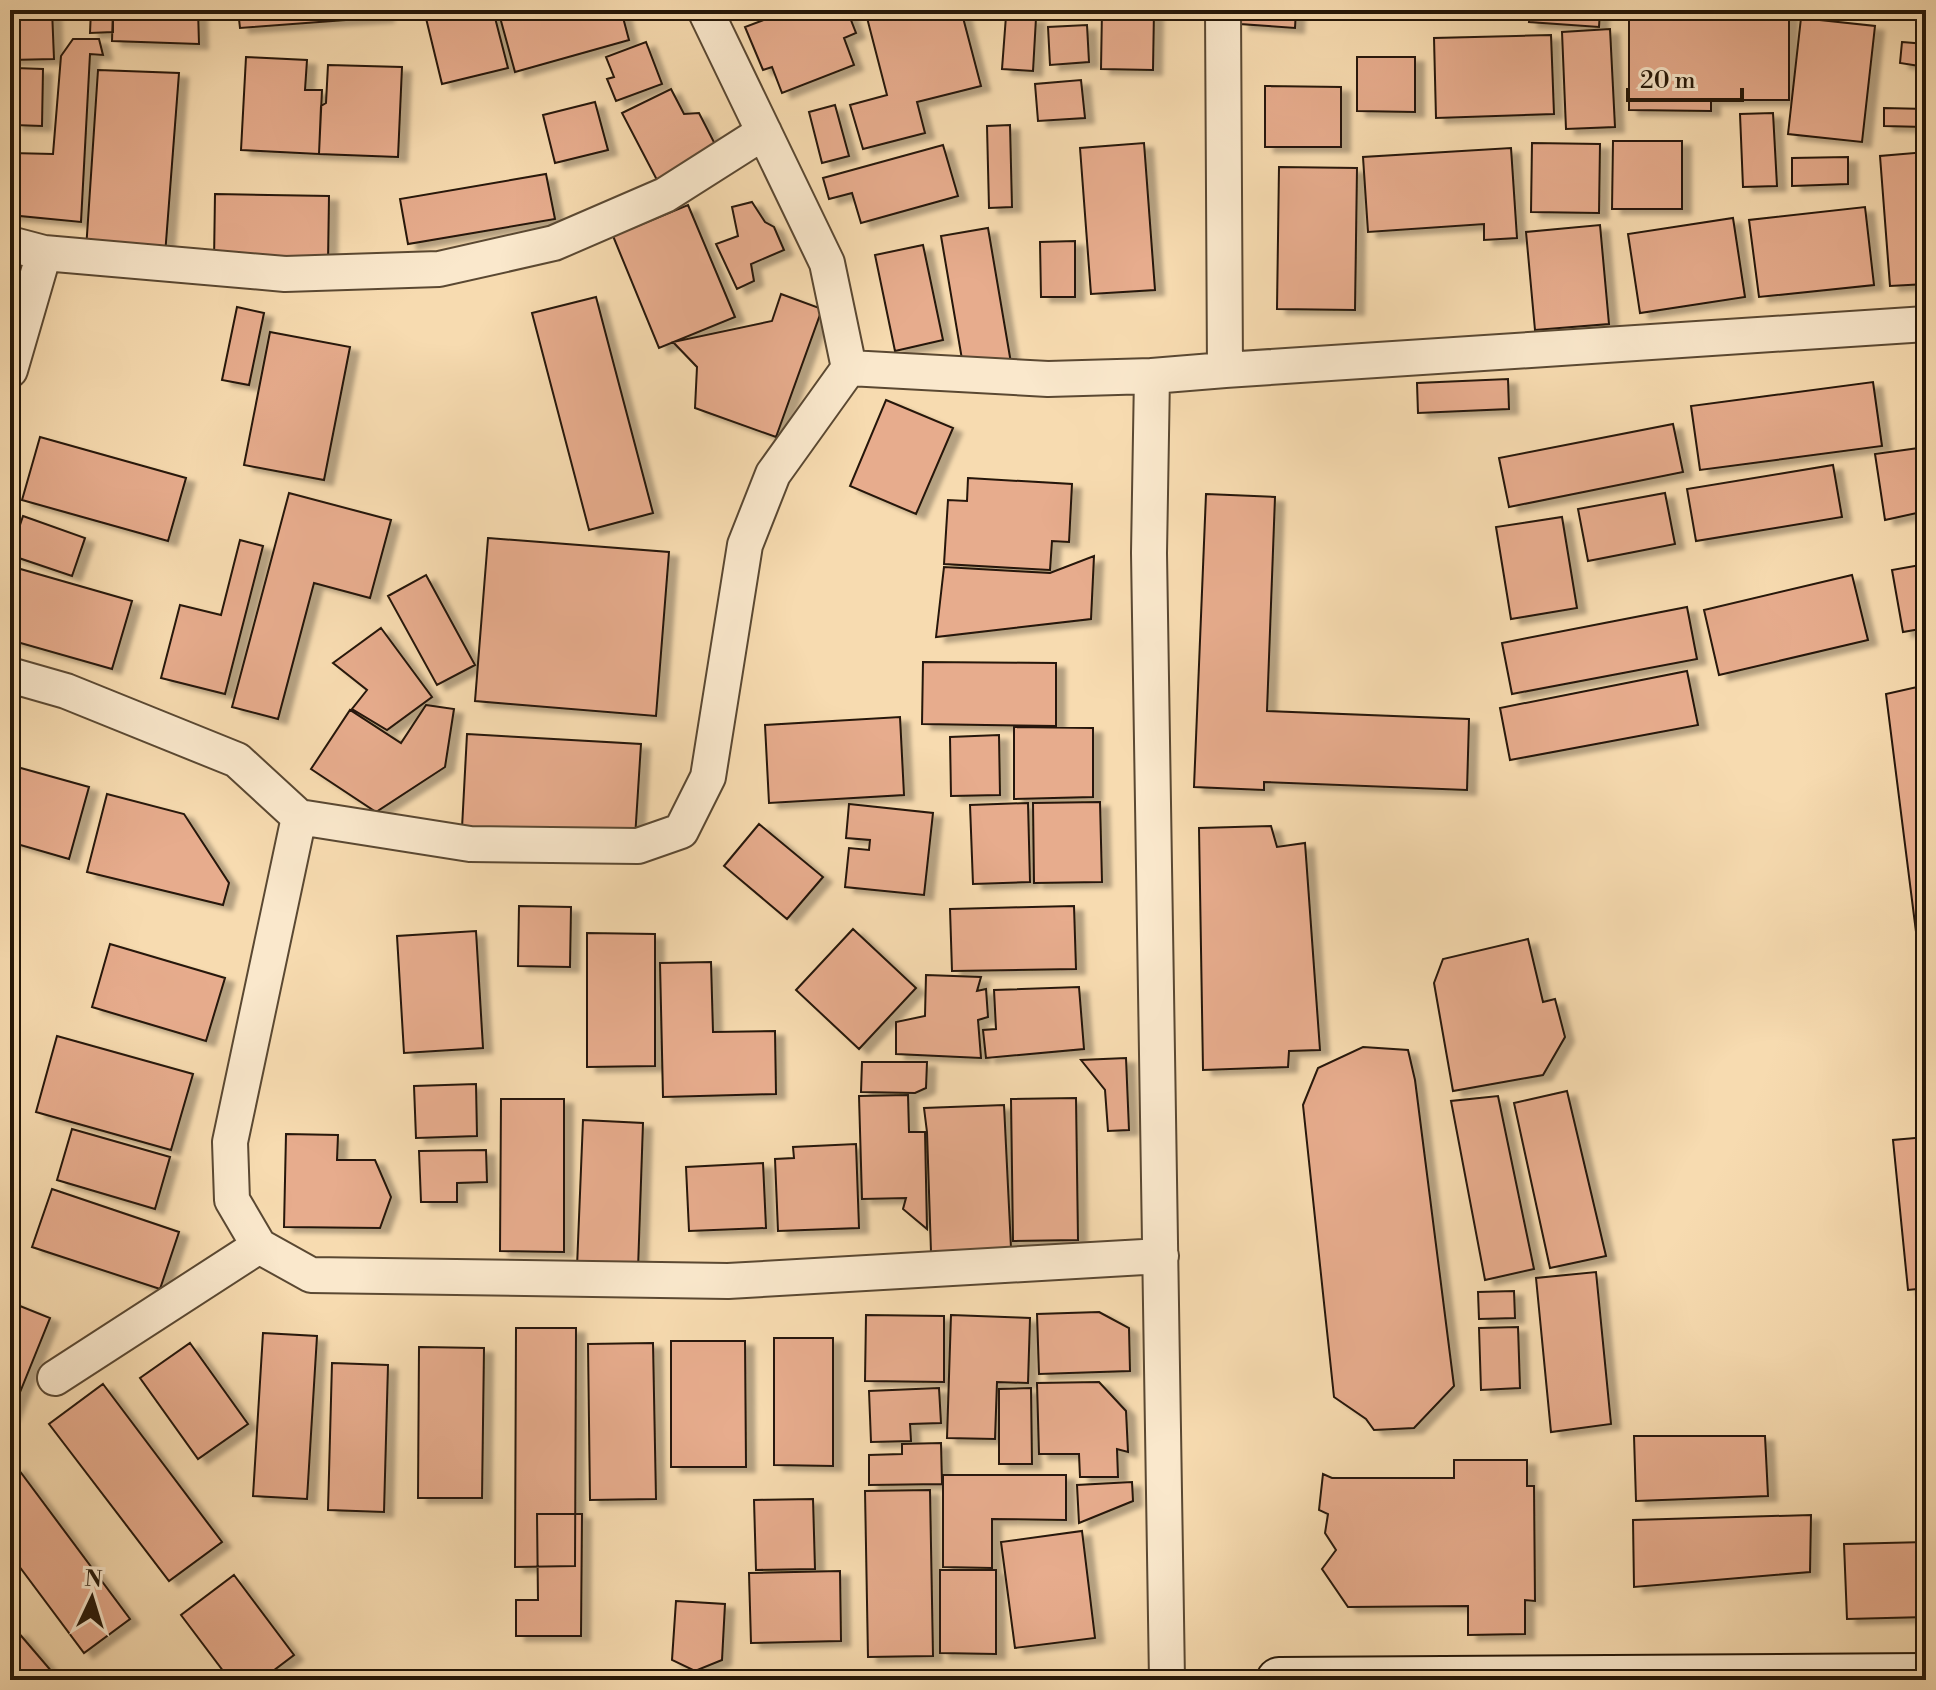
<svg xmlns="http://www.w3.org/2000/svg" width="1936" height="1690" font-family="'Libre Bodoni',serif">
	<defs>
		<filter id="shadow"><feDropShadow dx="9" dy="5" stdDeviation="2" flood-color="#0004"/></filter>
	</defs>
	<rect width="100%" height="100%" fill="#f7dbb0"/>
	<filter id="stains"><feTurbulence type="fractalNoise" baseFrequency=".0025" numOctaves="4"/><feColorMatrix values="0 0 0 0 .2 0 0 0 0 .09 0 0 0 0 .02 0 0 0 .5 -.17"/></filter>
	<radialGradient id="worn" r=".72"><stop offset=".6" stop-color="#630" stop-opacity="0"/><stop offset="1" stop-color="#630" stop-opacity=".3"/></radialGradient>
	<!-- building -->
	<path fill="#e7ac8d" stroke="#251708" stroke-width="2" filter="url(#shadow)" d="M10,10H52L54,59L10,60Z
		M91,10H113V32L90,33Z
		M113,10H198L199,44L112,41Z
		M238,10H384L385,17L240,28Z
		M424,10H493L508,68L442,84Z
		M498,10H621L629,40L515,72Z
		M790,10H847L856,33L844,38L854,65L782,93L772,67L763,70L745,27Z
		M865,10H961L981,86L917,102L925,133L863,149L850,105L887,95Z
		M1102,10H1154L1153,70L1101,69Z
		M1241,10H1296L1295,28L1240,24Z
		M1530,10H1600L1599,27L1529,22Z
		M1629,10H1789V100H1711V111L1629,110Z
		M1006,16L1036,18L1033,71L1002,69Z
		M1801,18L1875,26L1862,142L1788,134Z
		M1087,25L1089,62L1050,65L1048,27Z
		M1610,29L1615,127L1566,129L1562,32Z
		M1551,35L1554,114L1436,118L1434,38Z
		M73,39H99L103,55L90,54L81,222L10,215L11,153L53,154L61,56Z
		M646,42L662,84L616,101L607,79L614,77L606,57Z
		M1902,42L1926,44V67L1900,63Z
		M246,57L307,60L305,90H322L319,154L241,150Z
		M1357,57H1415V112L1357,111Z
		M328,65L402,67L398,157L319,154L321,106L326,103Z
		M15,68L43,69L42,126L14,125Z
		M98,70L179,73L165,255L86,250Z
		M1081,80L1085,118L1038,121L1035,84Z
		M1265,86L1341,87V147H1265Z
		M671,89L684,114L699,113L719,152L658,182L622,113Z
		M595,102L608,150L555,163L543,115Z
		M835,105L849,156L822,163L809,112Z
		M1884,108L1926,109L1925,127L1884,126Z
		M1773,113L1777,186L1743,187L1740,114Z
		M1010,125L1012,207L989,208L987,126Z
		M1613,141H1682V209H1612Z
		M1144,143L1155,290L1091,294L1080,148Z
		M1532,143L1600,144L1599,213L1531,212Z
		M943,145L958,196L861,223L852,193L829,199L823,178Z
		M1511,148L1517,238L1484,240V224L1368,232L1363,157Z
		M1926,152V284L1890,286L1880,156Z
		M1848,157V184L1792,186V158Z
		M1279,167L1357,168L1355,310L1277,309Z
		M546,174L555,219L408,244L400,199Z
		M215,194L329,196L328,263L214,261Z
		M752,202L765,222L774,227L784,250L751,264L754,281L737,289L716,244L738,236L732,207Z
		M688,205L735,317L659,348L613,236Z
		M1865,207L1874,285L1759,297L1749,220Z
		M1733,218L1745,297L1640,313L1628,234Z
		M1600,225L1609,324L1535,330L1526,232Z
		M988,228L1011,363L964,371L941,236Z
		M1075,241V297H1041L1040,242Z
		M923,245L943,340L895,351L875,255Z
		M781,294L822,309L776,437L695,408L697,367L673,342L772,321Z
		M596,297L653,513L589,530L532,313Z
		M237,307L264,313L249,385L222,380Z
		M270,332L350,347L324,480L244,465Z
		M1508,379L1509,409L1418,413L1417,383Z
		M1873,382L1882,446L1700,470L1691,406Z
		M886,400L953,428L916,514L850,486Z
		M1673,424L1683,472L1509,507L1499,458Z
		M40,437L186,478L168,541L22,500Z
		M1926,447V511L1885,520L1875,454Z
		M1833,465L1842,517L1696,541L1687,489Z
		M968,478L1072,484L1069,542L1052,541L1050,570L944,564L948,500L967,501Z
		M289,493L391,520L370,598L314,583L278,719L232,707Z
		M1665,493L1675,544L1588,561L1578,509Z
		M1206,494L1275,497L1267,711L1469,719L1467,790L1264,782V790L1194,787Z
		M23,516L85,538L72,576L10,555Z
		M1562,517L1577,608L1511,619L1496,527Z
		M488,538L669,552L656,716L475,701Z
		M240,540L263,546L225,694L161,678L180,605L221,615Z
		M1094,556L1091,619L936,637L944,567L1050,573Z
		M1926,564V628L1903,632L1892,570Z
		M10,566L132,601L112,669L10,640Z
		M426,575L475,665L437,685L388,596Z
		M1852,575L1868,640L1719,675L1704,610Z
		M1687,607L1697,659L1512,694L1502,643Z
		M381,628L432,697L387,730L352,709L367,690L333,663Z
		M923,662L1056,663V726L922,724Z
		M1687,671L1698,725L1510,760L1500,708Z
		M1926,685V1011L1886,694Z
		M426,705L454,709L445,767L376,812L311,769L350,710L401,743Z
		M900,717L904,795L769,803L765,725Z
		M1014,727L1093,728V797L1014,799Z
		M467,734L641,744L635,838L462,828Z
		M999,735L1000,795L951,796L950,737Z
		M10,765L89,787L69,859L10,842Z
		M107,794L184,814L229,883L223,905L87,872Z
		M1100,802L1102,882L1034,883L1033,803Z
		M1028,803L1030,882L973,884L970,805Z
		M849,804L933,813L924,895L845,887L849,848L869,850L870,840L846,838Z
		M759,824L823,877L787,919L724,866Z
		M1271,826L1277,847L1305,843L1320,1050L1289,1051L1288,1067L1203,1070L1199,828Z
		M519,906L571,907L570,967L518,966Z
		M1074,906L1076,969L952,971L950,909Z
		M853,929L916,988L859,1049L796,990Z
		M476,931L483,1048L404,1053L397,936Z
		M587,933L655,934V1066L587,1067Z
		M1528,939L1543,1002L1555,999L1565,1037L1543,1075L1453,1091L1434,983L1443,959Z
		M110,944L225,978L206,1041L92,1007Z
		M711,962L713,1032L775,1031L776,1094L663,1097L660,963Z
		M926,975L981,977L977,991L986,989L988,1017L978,1020L981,1058L896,1054V1022L925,1016Z
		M1079,987L1084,1049L986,1058L983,1030L996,1029L994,990Z
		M57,1036L193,1074L171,1150L36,1112Z
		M1363,1047L1408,1050L1415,1080L1454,1386L1414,1428L1374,1430L1366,1419L1334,1397L1303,1105L1318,1068Z
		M1126,1058L1129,1130L1108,1131L1105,1090L1081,1060Z
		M862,1062H927L926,1088L915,1093L861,1092Z
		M476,1084L477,1136L416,1138L414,1086Z
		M1567,1091L1606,1256L1550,1268L1514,1103Z
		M908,1095L909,1132H925L927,1229L903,1209L906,1198L862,1199L859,1096Z
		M1498,1096L1534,1269L1485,1280L1451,1101Z
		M1076,1098L1078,1240L1013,1241L1011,1099Z
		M501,1099H564V1252L500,1251Z
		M1004,1105L1011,1248L931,1252L927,1132L924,1108Z
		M583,1120L643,1123L638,1269L577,1267Z
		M72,1129L170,1157L155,1209L57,1180Z
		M286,1134L338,1135L337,1160H375L391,1197L380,1228L284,1227Z
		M1926,1137V1288L1908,1290L1893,1140Z
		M856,1144L859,1228L778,1231L775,1159L794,1158L793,1147Z
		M486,1150L487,1182L457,1183V1202H421L419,1151Z
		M763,1163L766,1228L689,1231L686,1167Z
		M52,1189L179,1232L160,1289L32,1247Z
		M1596,1272L1611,1424L1551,1432L1536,1278Z
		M1514,1291L1515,1318L1479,1319L1478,1292Z
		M10,1302L50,1318L10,1417Z
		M1099,1312L1129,1328L1130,1371L1039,1374L1037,1314Z
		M866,1315L944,1316V1382L865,1381Z
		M951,1315L1030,1318L1028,1383L997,1382L995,1439L947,1438Z
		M1518,1327L1520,1388L1481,1390L1479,1328Z
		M516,1328H576L575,1566L515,1567Z
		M263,1333L317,1336L307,1499L253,1496Z
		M774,1338H833V1466L774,1465Z
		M671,1341H745L746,1467H671Z
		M190,1343L248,1424L198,1459L140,1378Z
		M653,1343L656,1499L590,1500L588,1344Z
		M419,1347L484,1348L482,1498H418Z
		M332,1363L388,1365L384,1512L328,1510Z
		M1099,1382L1126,1411L1128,1452L1117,1449L1118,1477H1080L1079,1454H1039L1037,1383Z
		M103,1384L222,1542L169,1581L49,1424Z
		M939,1388L941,1423L910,1424L911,1441L871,1442L869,1391Z
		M1031,1388L1032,1464H999V1389Z
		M1634,1436H1765L1768,1496L1636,1501Z
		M941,1443L942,1484L869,1485V1455L902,1454V1444Z
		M1454,1460H1527V1486H1534L1535,1601L1525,1600V1634L1468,1635V1606L1348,1607L1322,1569L1336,1550L1325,1533L1328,1514L1319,1510L1323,1474L1332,1478H1454Z
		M16,1466L130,1619L84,1653L10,1554V1471Z
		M943,1475H1066V1520L992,1519V1568L943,1567Z
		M1132,1482L1133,1501L1079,1523L1077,1485Z
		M930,1490L933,1656L868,1657L865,1491Z
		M813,1499L815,1569L756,1570L754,1500Z
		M537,1514H582L581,1636H516V1600H538Z
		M1811,1515L1810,1572L1634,1587L1633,1520Z
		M1082,1531L1095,1638L1015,1648L1001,1542Z
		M1926,1542V1617L1847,1619L1844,1544Z
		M940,1570H996V1654L940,1653Z
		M840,1571L841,1641L751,1643L749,1573Z
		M234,1575L294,1655L261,1680H230L181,1615Z
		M676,1601L725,1604L722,1660L695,1671L672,1660Z
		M17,1631L59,1680H10V1637Z"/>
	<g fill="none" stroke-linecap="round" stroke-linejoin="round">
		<!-- street casing -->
		<g stroke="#5a4832" stroke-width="38">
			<path id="street" d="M705,10L827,263L849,368L1048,379L1152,376
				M1223,10L1225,370L1926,324
				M10,244L44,253L10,370
				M44,253L285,274L439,269L554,243L665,195L764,132
				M10,675L66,691L237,760L299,817L470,844L638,846L681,831L708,777L745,545L773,474L849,368
				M299,817L230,1142L232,1200L259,1246L311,1275L728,1281L1161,1256
				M55,1378L259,1246
				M1167,1680L1149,553L1152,376L1225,370"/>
		</g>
		<!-- secondary casing -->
		<g stroke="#251708" stroke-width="48">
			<path id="secondary" d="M1279,1680L1926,1676"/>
		</g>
		<!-- street -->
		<use href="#street" stroke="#fae8cc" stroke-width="34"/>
		<!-- secondary -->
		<use href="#secondary" stroke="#fae8cc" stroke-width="44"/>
	</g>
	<!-- margin -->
	<rect width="1936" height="1690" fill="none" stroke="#f7dbb0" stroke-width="40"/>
	<rect x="12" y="12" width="1912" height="1666" fill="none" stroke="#251708" stroke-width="4"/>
	<rect x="20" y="20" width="1896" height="1650" fill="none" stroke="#251708" stroke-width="2"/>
	<!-- north arrow -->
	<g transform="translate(92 1598) rotate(4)" stroke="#fae8cc" stroke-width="6" paint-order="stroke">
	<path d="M0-6L14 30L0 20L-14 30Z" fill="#251708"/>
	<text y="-12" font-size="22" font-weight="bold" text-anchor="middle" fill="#251708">N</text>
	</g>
	<!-- scale -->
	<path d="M1628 88v12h114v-12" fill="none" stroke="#251708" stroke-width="4"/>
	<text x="1640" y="88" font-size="24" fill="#251708" stroke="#fae8cc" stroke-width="6" paint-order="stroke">20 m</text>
	<rect width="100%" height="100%" filter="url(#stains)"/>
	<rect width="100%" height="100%" fill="url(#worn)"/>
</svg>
